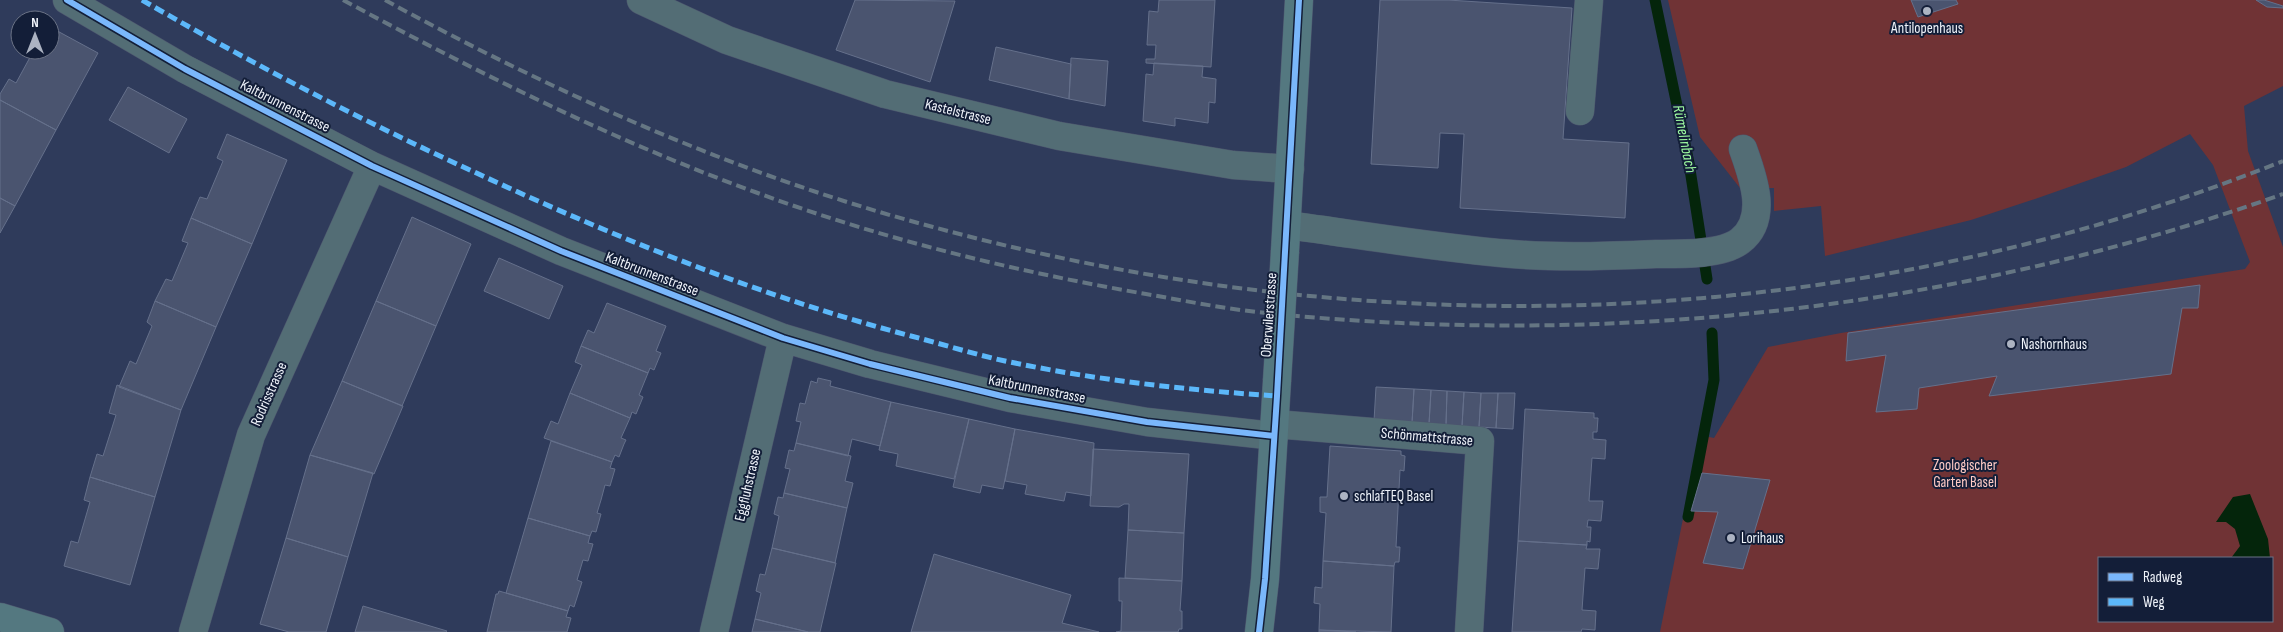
<svg xmlns="http://www.w3.org/2000/svg" width="2283" height="632" font-family="'Sofia Sans Condensed',sans-serif">
	<rect width="100%" height="100%" fill="#2f3b5b"/>
	<!-- green -->
	<path fill="#703335" fill-rule="evenodd" d="M1668,0H2283V86L2244,106L2248,151L2283,247V632H1660L1700,435L1714,438L1768,347L1841,333L2245,269L2250,262L2213,165L2190,134L2126,167L2035,199L1971,220L1825,256L1821,206L1774,211V188H1740L1700,137ZM2099,558H2272V621H2099Z"/>
	<!-- water -->
	<path fill="#04250b" d="M2250,494L2268,539L2270,558H2231L2240,546L2235,529L2226,522H2216L2233,497Z"/>
	<g fill="none" stroke-linecap="round" stroke-linejoin="round">
		<!-- stream -->
		<path stroke="#04250b" stroke-width="11" d="M1655,0L1689,163L1707,279
			M1688,517L1714,380L1712,333"/>
	</g>
	<!-- building -->
	<path fill="#4a546f" stroke="#65708b" d="M855,0L955,1L930,82L836,50Z
		M1159,0H1215L1211,67L1146,63V59H1155L1156,45H1147L1149,11L1158,12Z
		M1380,0H1448L1572,8L1563,139L1629,143L1625,218L1460,208L1464,134L1440,133L1438,168L1371,164Z
		M1911,0H1956L1958,4L1918,17Z
		M2256,0H2264L2283,6V8L2267,7Z
		M50,27L98,53L56,130L0,100V94L9,79L16,83L34,50H50Z
		M996,47L1071,64L1069,99L989,80Z
		M1071,58L1108,61L1105,106L1069,99Z
		M1154,63L1203,66L1202,77L1216,79L1215,103L1209,102L1208,123L1175,118V126L1143,121L1146,74L1153,75Z
		M128,87L187,119L169,153L109,120Z
		M0,100L56,130L15,206L0,198Z
		M227,134L287,160L252,244L191,218L200,197L207,199L223,161L217,158Z
		M0,198L15,206L0,233Z
		M412,217L471,244L436,326L376,301Z
		M191,218L252,244L216,327L155,301L166,279L172,281L188,243L182,241Z
		M499,258L563,286L549,319L484,291Z
		M2200,285L2198,308H2182L2171,374L1989,396L1997,376L1919,388L1917,409L1876,412L1886,355L1846,361L1848,333Z
		M155,301L216,327L181,410L119,387L130,361L136,364L152,326L147,322Z
		M376,301L436,326L402,406L342,381Z
		M607,303L666,326L656,351L661,353L654,370L650,368L648,373L581,346L588,330L594,333Z
		M581,346L648,373L639,395L643,397L636,414L632,412L630,418L570,393L582,365L575,362Z
		M818,378L831,381L830,386L891,402L880,446L852,439L848,456L796,443L801,422L796,421L800,403L805,404L811,381L817,383Z
		M342,381L403,406L374,474L310,455Z
		M117,385L181,410L155,497L90,477L97,454L103,456L116,415L109,413Z
		M1376,387L1414,389L1412,423L1374,421Z
		M1414,389L1431,390L1429,424L1412,423Z
		M1431,390L1447,391L1446,425L1429,424Z
		M1447,391L1464,392L1462,426L1446,425Z
		M1464,392L1481,393L1479,427L1462,426Z
		M570,393L630,418L621,438L626,440L624,444L619,457L615,455L612,462L544,438L551,421L558,424Z
		M1481,393H1498L1496,428L1479,427Z
		M1498,393H1515L1513,429L1496,428Z
		M891,402L969,419L954,479L896,466L898,454L879,450Z
		M1525,409L1594,413V418H1598L1597,432H1593V439L1606,440L1605,459L1592,458L1589,501H1603L1601,521L1588,520L1587,527H1591L1590,542L1587,541V545L1518,541Z
		M969,419L1015,429L1003,489L982,485L980,493L953,487Z
		M1015,429L1094,443L1091,496L1066,492L1064,501L1025,494L1027,485L1005,481Z
		M551,441L612,462L610,468L615,469L610,486L605,485L601,500L597,513L601,514L596,532L592,531L590,536L528,518Z
		M796,443L851,456L845,481L853,483L847,508L784,493L790,469L785,468L789,450L794,451Z
		M1330,446L1401,451V455L1405,456L1404,471L1400,470L1396,547H1400L1399,562H1395L1394,566L1323,561L1326,513L1320,512V497H1327Z
		M1093,449L1189,454L1184,533L1128,530L1129,504H1124L1119,507L1090,506Z
		M310,455L373,473L348,557L286,538Z
		M1702,473L1770,480L1743,569L1703,563L1718,512L1691,511Z
		M90,477L155,497L130,585L64,566L71,541L78,543L90,502L84,500Z
		M784,493L847,508L835,563L772,548L779,516L774,514L778,497L783,498Z
		M528,518L590,536L588,543L593,544L588,561L583,560L577,580L582,582L574,607L570,605L568,611L506,593Z
		M1128,530L1184,533L1182,581L1125,578Z
		M286,538L348,557L326,632H289L260,624Z
		M1518,541L1587,545L1586,549H1600L1598,569L1585,568L1582,610L1596,611L1595,630L1582,629L1581,632H1512Z
		M772,548L836,563L820,632H808L755,619L761,593L756,591L760,574L765,575Z
		M934,554L1071,595L1062,623L1099,632H911Z
		M1323,561L1394,566L1391,632L1319,630L1320,604L1314,603L1315,587L1322,588Z
		M1119,578L1182,581L1180,611H1182V629H1179L1178,632H1116L1121,631L1122,601H1119Z
		M499,591L568,611L566,617L571,618L567,632H487L496,594H498Z
		M363,606L447,631L446,632H355Z
		M755,619L808,632H752Z
		M1319,630L1356,632H1319Z"/>
	<g fill="none" stroke-linecap="round" stroke-linejoin="round">
		<!-- minor casing -->
		<g stroke="#4d566e" stroke-width="29">
			<path id="minor" d="M67,0L185,69L372,166L561,251L783,338L870,364L1010,398L1147,422L1274,436
				M641,0L727,40L885,94L1059,136L1233,165L1290,169
				M1580,111L1589,0
				M1287,225C1362,235 1438,248 1512,254C1560,258 1608,256 1656,254C1679,254 1722,255 1740,241C1769,219 1753,177 1743,149
				M1275,424L1480,441L1469,632
				M193,632L251,435L372,166
				M714,632L783,338"/>
		</g>
		<!-- major casing -->
		<g stroke="#4d566e" stroke-width="29">
			<path id="major" d="M1285,251L1299,0
				M0,617L50,632
				M1259,632L1265,579L1277,381"/>
		</g>
		<!-- minor -->
		<use href="#minor" stroke="#536d75" stroke-width="28"/>
		<!-- major -->
		<use href="#major" stroke="#547880" stroke-width="28"/>
		<!-- rail -->
		<path stroke="#657683" stroke-width="4" stroke-dasharray="10 5" stroke-linecap="butt" d="M343,0C477,72 612,140 755,192C882,239 1013,271 1146,294C1186,301 1226,309 1266,313C1609,348 1958,310 2283,194
			M385,0C559,95 741,176 933,227C1378,348 1853,333 2283,161"/>
		<!-- major-bridge casing -->
		<g stroke="#4d566e" stroke-width="29" stroke-linecap="butt">
			<path id="major-bridge" d="M1277,381L1285,251"/>
		</g>
		<!-- major-bridge -->
		<use href="#major-bridge" stroke="#547880" stroke-width="28"/>
		<!-- quiet -->
		<path stroke="#5cb8fa" stroke-width="5" stroke-dasharray="10 5" stroke-linecap="butt" d="M142,0C249,62 359,119 472,171C614,237 759,296 911,336C942,344 973,354 1005,361C1095,380 1185,390 1277,396"/>
		<!-- cycleway casing -->
		<g stroke="#131e38" stroke-width="9">
			<path id="cycleway" d="M67,0L185,69L372,166L561,251L783,338L870,364L1010,398L1147,422L1274,436
				M1259,632L1265,579L1277,396L1299,0"/>
		</g>
		<!-- cycleway -->
		<use href="#cycleway" stroke="#7ab7fb" stroke-width="6"/>
	</g>
	<!-- markers -->
	<g fill="#acb3c2" stroke="#131e38" stroke-width="2">
		<circle cx="1927" cy="11" r="5"/>
		<circle cx="2011" cy="344" r="5"/>
		<circle cx="1344" cy="496" r="5"/>
		<circle cx="1731" cy="538" r="5"/>
	</g>
	<g text-anchor="middle" dominant-baseline="central" stroke-width="4" stroke-linejoin="round" paint-order="stroke">
		<!-- poi labels -->
		<g font-size="15" fill="#eff3fa" stroke="#131e38" text-anchor="start">
			<text x="1927" y="28" text-anchor="middle">Antilopenhaus</text>
			<text x="2021" y="344">Nashornhaus</text>
			<text x="1354" y="496">schlafTEQ Basel</text>
			<text x="1741" y="538">Lorihaus</text>
		</g>
		<!-- street labels -->
		<g font-size="15" fill="#eff3fa" stroke="#131e38">
			<text transform="translate(285 106) rotate(27)">Kaltbrunnenstrasse</text>
			<text transform="translate(958 112) rotate(14)">Kastelstrasse</text>
			<text transform="translate(652 274) rotate(21)">Kaltbrunnenstrasse</text>
			<text transform="translate(1269 315) rotate(-86)">Oberwilerstrasse</text>
			<text transform="translate(1037 389) rotate(11)">Kaltbrunnenstrasse</text>
			<text transform="translate(269 394) rotate(-66)">Rodrisstrasse</text>
			<text transform="translate(1427 437) rotate(5)">Schönmattstrasse</text>
			<text transform="translate(748 485) rotate(-77)">Eggfluhstrasse</text>
		</g>
		<!-- park labels -->
		<g font-size="15" fill="#ffcbc5" stroke="#131e38">
			<text x="1965" y="465">Zoologischer<tspan x="1965" dy="17">Garten Basel</tspan></text>
		</g>
		<!-- water labels -->
		<g font-size="16" font-style="italic" fill="#9efba1" stroke="#131e38">
			<text transform="translate(1684 139) rotate(79)">Rümelinbach</text>
		</g>
	</g>
	<!-- legend -->
	<rect x="2098" y="557" width="175" height="65" fill="#131e38" stroke="#6b7386"/>
	<rect x="2108" y="573" width="25" height="8" fill="#7ab7fb" stroke="#6b7386"/>
	<text x="2143" y="582" font-size="15" fill="#eff3fa">Radweg</text>
	<rect x="2108" y="598" width="25" height="8" fill="#5cb8fa" stroke="#6b7386"/>
	<text x="2143" y="607" font-size="15" fill="#eff3fa">Weg</text>
	<!-- north arrow -->
	<g transform="translate(35 35)"><circle r="24" fill="#131e38" stroke="#6b7386"/>
	<path d="M0-4L9 19L0 12L-9 19Z" fill="#acb3c2"/>
	<text y="-8" font-size="14" font-weight="bold" text-anchor="middle" fill="#eff3fa">N</text>
	</g>
</svg>
